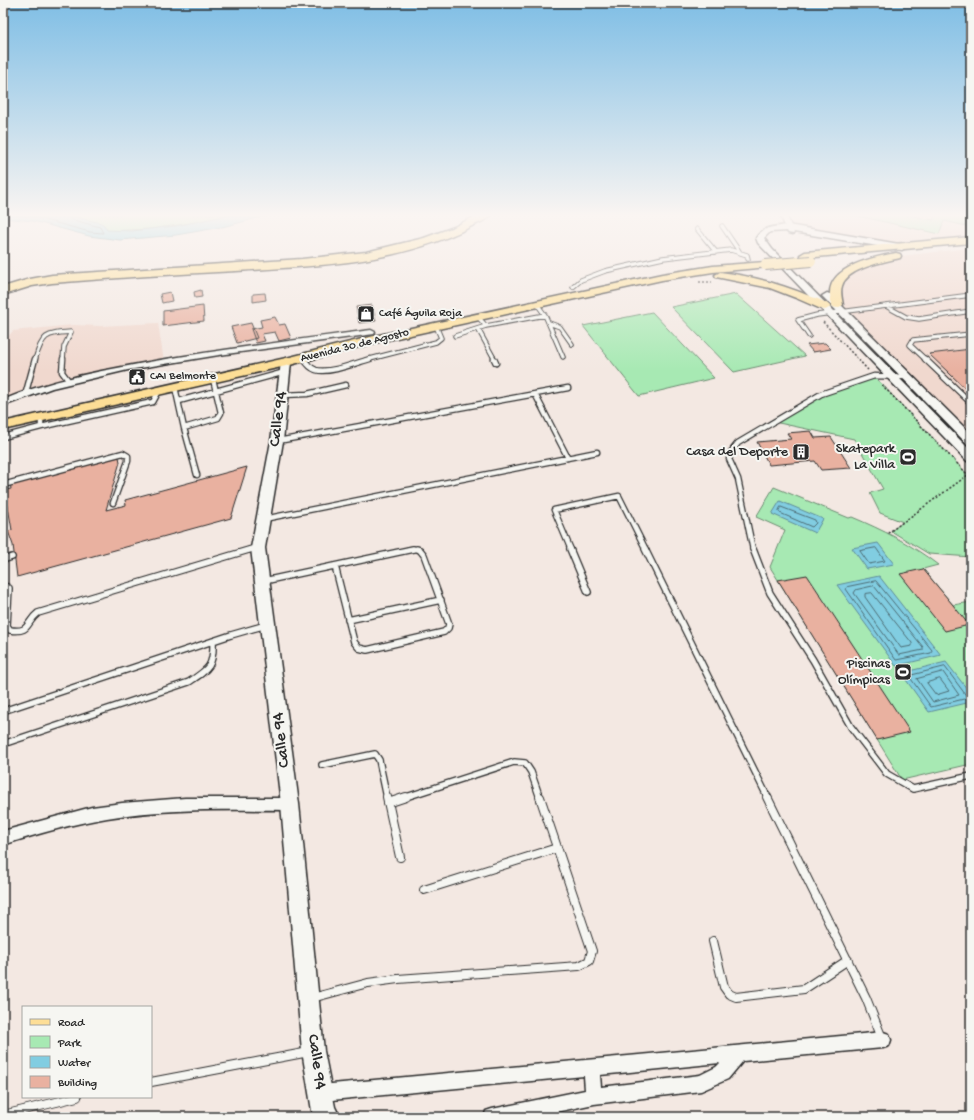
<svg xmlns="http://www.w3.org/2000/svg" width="974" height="1120" font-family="'Gochi Hand',sans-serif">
	<rect width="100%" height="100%" fill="#f3e8e2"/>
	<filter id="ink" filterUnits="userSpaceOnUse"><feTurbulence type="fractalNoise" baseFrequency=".025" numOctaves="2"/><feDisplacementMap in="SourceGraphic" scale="8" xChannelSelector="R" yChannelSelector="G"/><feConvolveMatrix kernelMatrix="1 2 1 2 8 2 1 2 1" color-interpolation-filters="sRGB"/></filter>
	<g filter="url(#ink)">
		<!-- built -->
		<path fill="#f0d8ce" d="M783,214H971V240L902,247L788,228Z
			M971,248V441L837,305L843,276L892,257Z
			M158,323L164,362L68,380L3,403V342L13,331L73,325L100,326Z"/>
		<!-- green -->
		<path fill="#a7e9b3" stroke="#698a6f" d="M37,214H233L198,222L151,229L107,231L104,225L67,215Z
			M849,214H903L933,220L936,214H971V227L944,221L939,234Z
			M736,294L805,356L734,372L671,307Z
			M652,312L714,378L639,396L583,326Z
			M874,376L971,478V557L929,554L891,531L903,522L880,513L870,493L883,489L854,439L774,422L821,394Z
			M774,487L849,518L852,517C883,530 911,544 938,565L923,569L953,605L971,602V764L902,780L770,567L785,530L756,517Z"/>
		<!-- water -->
		<path fill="#81cde1" stroke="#5f8c98" d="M3,214L67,215L101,223L104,225L107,230L132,231L176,226L233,214H274L222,227L176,235L120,240L89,236L33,221L3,218Z
			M780,501L823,519L815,533L772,514Z
			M878,543L894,564L867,569L852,548Z
			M879,576L941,655L896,666L837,585Z
			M946,662L971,694V702L929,712L901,673Z"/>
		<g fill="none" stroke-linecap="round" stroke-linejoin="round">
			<!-- shore -->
			<path stroke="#4d6c74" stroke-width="1" d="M3,214L34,217L90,232L103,233L100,227L70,219L68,214
				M781,507L815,520L816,523L812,527L780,513L779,511Z
				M876,548L885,561L869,564L860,551Z
				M876,581L932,650L931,653L896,660L846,589L847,587Z
				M874,586L923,647V650L899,655L854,593L856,590Z
				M872,593L912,643V646L901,648L865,597V594Z
				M945,667L968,698L931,707L909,676Z
				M943,672L959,695L933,702L917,679Z
				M940,679L949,691L936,695L927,683Z"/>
		</g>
		<!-- building -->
		<path fill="#e9b1a0" stroke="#2b2b2b" d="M201,290L202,297L195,298L194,292Z
			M170,292L172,301L162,303L160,294Z
			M265,293L266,300L253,302V294Z
			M372,305L376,321L359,323L356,307Z
			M203,306L204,321L163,326V311Z
			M275,317L279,325L285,324L291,338L279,341L275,332L262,334L265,341L256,343L251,329L262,327L260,320Z
			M251,323L257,338L237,343L231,327Z
			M825,343L831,349L813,352L807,345Z
			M971,349V394L929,354Z
			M141,373L142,378L133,380L132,375Z
			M811,431L815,438L831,437L851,468L821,470L815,461L769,465L757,442L791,439L787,433Z
			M119,457L120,462L106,510L126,505L125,500L247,467L231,518L17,577L13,545L8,531L12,530L5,490L11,489L10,483Z
			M923,569L953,605L969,625L945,631L900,574Z
			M807,575L910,732L877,740L778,580Z"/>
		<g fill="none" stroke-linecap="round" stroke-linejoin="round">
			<!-- lane-far3 casing -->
			<g stroke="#2b2b2b" stroke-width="5.5">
				<path id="lane-far3" d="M722,226L739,251
					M697,229L716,252
					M573,287L581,280L605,271L663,258L731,250L747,255L748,259
					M537,304L545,315L563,357
					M886,306L906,317L919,319L971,311
					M478,317L486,326
					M549,323L560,327L572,344
					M478,329L495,360
					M455,336L486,326L545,315
					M809,336L798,320L817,315L971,295
					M303,358L305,360
					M35,360C43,334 45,334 71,332L64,347L63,360
					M366,360L436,342L441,338L436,326
					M926,360L910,345L913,340L971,334"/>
			</g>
			<!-- lane-far2 casing -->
			<g stroke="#2b2b2b" stroke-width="7">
				<path id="lane-far2" d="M63,359L62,372L68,380
					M304,359C307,364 310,368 316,370C329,374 356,363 370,359
					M494,359L496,363
					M925,359L971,403
					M175,387L184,428L197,475
					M26,392L35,359
					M535,394L568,458
					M283,395L307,394L346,385
					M179,401L285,372
					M41,418V427L153,402L159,391
					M184,428L218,418L221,413L213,379
					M3,437L41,427
					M278,441L568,388
					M3,485L123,453L128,456V461L113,503
					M264,519L597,452
					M249,550L257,548
					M408,550L415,549L420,550
					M571,550L554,510L619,496L646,550
					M753,550L738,479L729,459L731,452L738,443L821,394L874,376L908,377"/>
			</g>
			<!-- lane-far1 casing -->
			<g stroke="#2b2b2b" stroke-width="8">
				<path id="lane-far1" d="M570,549L588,592
					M645,549L768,798
					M753,549L770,593L813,660L851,727L887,774L913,789L971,776
					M3,560L12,557
					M335,566L354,642L359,648L367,650L444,632L448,628L449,624L424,555L420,550L417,549
					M264,581L413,549
					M3,585L9,588L7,626L10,630C31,633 25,623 38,613L252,549
					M348,620L441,600
					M3,711L231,635L266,625
					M3,744L189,682C209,669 214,666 213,641
					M322,765L375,754L379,760L387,798
					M403,798L514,762L525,763L531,772L540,798"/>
			</g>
			<!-- lane casing -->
			<g stroke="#2b2b2b" stroke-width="10">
				<path id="lane" d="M387,797L400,857
					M767,797L866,998L882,1038
					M388,803L406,797
					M424,890L557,848
					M713,941L724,987L729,994L736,997L804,989L848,960
					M312,998L368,983L398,979L579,966L589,961L592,951L540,797
					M151,1082L309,1052
					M3,1115L77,1097"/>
			</g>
			<!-- street casing -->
			<g stroke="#2b2b2b" stroke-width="3">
				<path id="street" d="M780,214H786L794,233L793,234L788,233Z
					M371,330L375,332L374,334L219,355L128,370L52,388L3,406V400C49,380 100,371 149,362C223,349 297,340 371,330Z
					M185,798H290L295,799L296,804L295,809L290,810C229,810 167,808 107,818C71,824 37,834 3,845V831L92,807L122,803Z
					M883,1032L889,1034L891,1040L889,1046L883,1048L743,1061L728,1079L701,1091L594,1104L532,1117H484L486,1111L492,1109L585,1090L584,1076L321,1101L315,1099L313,1093L315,1087L321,1085ZM720,1063L716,1067L700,1075L601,1087L600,1075Z"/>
			</g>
			<!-- secondary casing -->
			<g stroke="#2b2b2b" stroke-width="3">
				<path id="secondary" d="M788,225L905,245L906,247L902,250L788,231L770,232L764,238L772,249L971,451V462L967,461L758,243L756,238C763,226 775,227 788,225Z
					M827,293L830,294L971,434V445L967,444L824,298L822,296Z
					M286,359L291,362L283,441L265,548L299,804L324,1051L335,1107L340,1117H315L312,1111L302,1051L281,804L251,548L271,441L281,362Z"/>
			</g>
			<!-- primary casing -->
			<g stroke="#2b2b2b" stroke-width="3">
				<path id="primary" d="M971,237V243L805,258L800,255L805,252Z
					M896,253L900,254L901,256L900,258C884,262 847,268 842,286C840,292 842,299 843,305L837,308L833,307C831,304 831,300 830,295C828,266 875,257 896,253Z
					M765,262L770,265L769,267L713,272L662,280L374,343L286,366L3,430V422L286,358L374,336L662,274L713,266Z
					M720,272C752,276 782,284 812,297C818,299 827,302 831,307L825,310L821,309L796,298L770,288L716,277L715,275Z"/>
			</g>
			<!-- highway casing -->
			<g stroke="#2b2b2b" stroke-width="3">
				<path id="highway" d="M479,214H492C488,220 478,223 472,226C400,264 315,266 236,271C175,274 113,278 52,283L32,286L3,295V287L30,279L52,275L302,259L366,252L424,238L454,227Z"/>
			</g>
			<!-- path -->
			<path stroke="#2b2b2b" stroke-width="1.5" stroke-dasharray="2 2" stroke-linecap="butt" d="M699,282H712
				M823,322L868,370
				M882,385L971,478
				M888,533L968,475"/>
			<!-- lane-far3 -->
			<use href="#lane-far3" stroke="#f6f6f2" stroke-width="3.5"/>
			<!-- lane-far2 -->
			<use href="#lane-far2" stroke="#f6f6f2" stroke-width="4.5"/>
			<!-- lane-far1 -->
			<use href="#lane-far1" stroke="#f6f6f2" stroke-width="5.5"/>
			<!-- lane -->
			<use href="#lane" stroke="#f6f6f2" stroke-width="8"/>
			<!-- street -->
			<use href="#street" fill="#f6f6f2" fill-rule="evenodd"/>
			<!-- secondary -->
			<use href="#secondary" fill="#f6f6f2" fill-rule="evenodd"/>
			<!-- primary -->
			<use href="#primary" fill="#fdde96" fill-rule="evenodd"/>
			<!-- highway -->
			<use href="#highway" fill="#fdde96" fill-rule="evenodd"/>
			<!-- primary-bridge casing -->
			<g stroke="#2b2b2b" stroke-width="12" stroke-linecap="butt">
				<path id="primary-bridge" d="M765,265L811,261"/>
			</g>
			<!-- primary-bridge -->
			<use href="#primary-bridge" stroke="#fdde96" stroke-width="10"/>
		</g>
	</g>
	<!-- sky -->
	<linearGradient id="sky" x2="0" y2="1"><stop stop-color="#7fbee5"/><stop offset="0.58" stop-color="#faf5f2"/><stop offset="1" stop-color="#faf5f2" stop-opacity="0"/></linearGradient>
	<rect width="974" height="371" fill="url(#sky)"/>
	<!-- icons -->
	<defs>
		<g id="shop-square" transform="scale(0.9)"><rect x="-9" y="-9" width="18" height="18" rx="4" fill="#2b2b2b" stroke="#f6f6f2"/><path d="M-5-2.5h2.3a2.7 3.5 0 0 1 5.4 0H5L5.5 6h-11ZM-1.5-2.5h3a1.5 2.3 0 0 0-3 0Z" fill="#fff"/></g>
		<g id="civic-square" transform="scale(0.9)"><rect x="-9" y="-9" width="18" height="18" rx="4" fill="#2b2b2b" stroke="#f6f6f2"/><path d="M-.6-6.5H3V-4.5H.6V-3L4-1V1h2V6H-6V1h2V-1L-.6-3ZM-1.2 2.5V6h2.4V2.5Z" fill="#fff"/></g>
		<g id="building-square" transform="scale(0.9)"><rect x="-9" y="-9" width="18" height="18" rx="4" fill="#2b2b2b" stroke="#f6f6f2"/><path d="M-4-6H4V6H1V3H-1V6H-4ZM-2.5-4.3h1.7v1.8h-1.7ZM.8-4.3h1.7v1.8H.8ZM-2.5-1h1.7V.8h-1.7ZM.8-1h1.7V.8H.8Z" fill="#fff"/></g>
		<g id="stadium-square" transform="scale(0.9)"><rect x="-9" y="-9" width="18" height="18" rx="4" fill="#2b2b2b" stroke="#f6f6f2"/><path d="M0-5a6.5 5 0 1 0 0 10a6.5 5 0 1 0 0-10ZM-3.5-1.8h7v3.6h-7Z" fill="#fff"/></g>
	</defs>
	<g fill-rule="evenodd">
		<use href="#shop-square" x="366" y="314"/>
		<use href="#civic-square" x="137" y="377"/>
		<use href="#building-square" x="801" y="452"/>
		<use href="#stadium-square" x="908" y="457"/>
		<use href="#stadium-square" x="903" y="672"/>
	</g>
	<g text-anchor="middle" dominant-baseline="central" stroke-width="4" stroke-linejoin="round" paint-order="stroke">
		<!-- far-poi labels -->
		<g font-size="12" fill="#2b2b2b" stroke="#f6f6f2" text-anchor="start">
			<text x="379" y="314">Café Águila Roja</text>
			<text x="150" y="377">CAI Belmonte</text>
		</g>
		<!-- far-street labels -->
		<g font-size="12" fill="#2b2b2b" stroke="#f6f6f2">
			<text transform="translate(355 346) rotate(-14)">Avenida 30 de Agosto</text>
		</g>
		<!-- poi labels -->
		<g font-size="14" fill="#2b2b2b" stroke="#f6f6f2" text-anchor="end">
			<text x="895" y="449">Skatepark<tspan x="895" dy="16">La Villa</tspan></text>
			<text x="788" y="452">Casa del Deporte</text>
			<text x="890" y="664">Piscinas<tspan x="890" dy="16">Olímpicas</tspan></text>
		</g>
		<!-- near-street labels -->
		<g font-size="17" fill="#2b2b2b" stroke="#f6f6f2">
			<text transform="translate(279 419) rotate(-83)">Calle 94</text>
			<text transform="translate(282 740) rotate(-97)">Calle 94</text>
			<text transform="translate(316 1062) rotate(81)">Calle 94</text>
		</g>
	</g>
	<!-- margin -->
	<rect width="974" height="1120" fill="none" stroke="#f6f6f2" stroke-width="16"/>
	<rect x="8" y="8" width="958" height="1104" fill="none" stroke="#2b2b2b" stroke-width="1.5" filter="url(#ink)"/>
	<!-- legend -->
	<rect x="22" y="1006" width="130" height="92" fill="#f6f6f2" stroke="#a5a5a2"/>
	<rect x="30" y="1019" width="20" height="6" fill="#fdde96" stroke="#a5a5a2"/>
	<text x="58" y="1026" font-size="12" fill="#2b2b2b">Road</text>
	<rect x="30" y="1036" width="20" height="12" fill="#a7e9b3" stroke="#a5a5a2"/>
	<text x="58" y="1046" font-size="12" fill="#2b2b2b">Park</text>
	<rect x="30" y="1056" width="20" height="12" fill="#81cde1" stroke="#a5a5a2"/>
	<text x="58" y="1066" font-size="12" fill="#2b2b2b">Water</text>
	<rect x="30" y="1076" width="20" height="12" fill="#e9b1a0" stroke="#a5a5a2"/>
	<text x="58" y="1086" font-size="12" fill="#2b2b2b">Building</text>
</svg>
